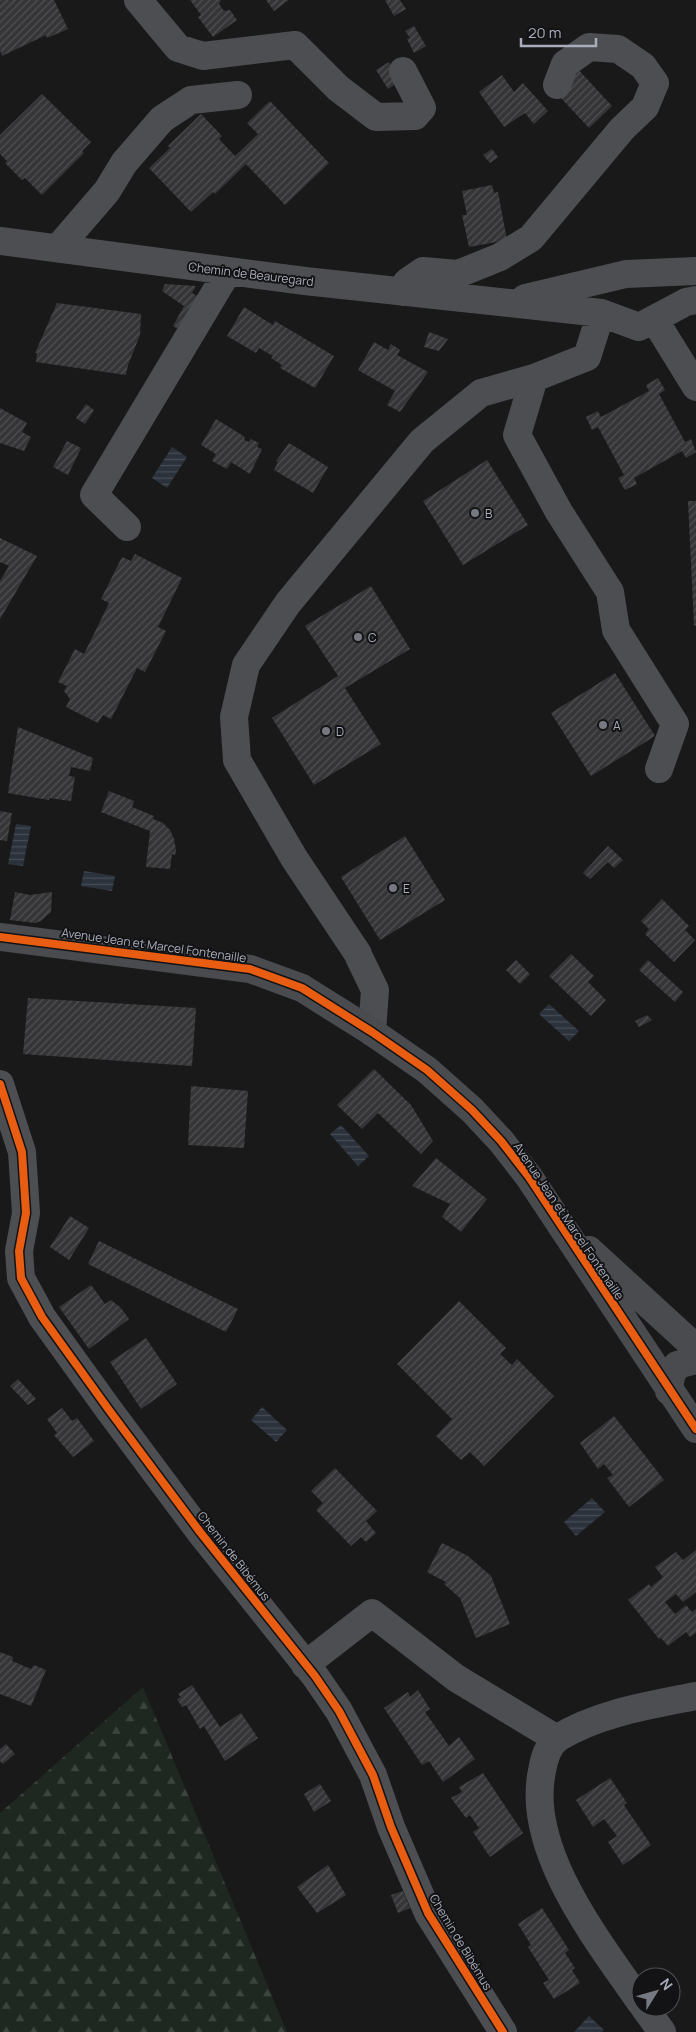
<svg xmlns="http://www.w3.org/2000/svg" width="696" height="2032" font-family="Manrope,sans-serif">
	<defs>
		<pattern id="forest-firs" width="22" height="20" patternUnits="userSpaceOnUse" patternTransform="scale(1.25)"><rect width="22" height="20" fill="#1e2720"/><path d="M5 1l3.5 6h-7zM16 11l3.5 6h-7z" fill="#3c443e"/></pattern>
		<pattern id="water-rules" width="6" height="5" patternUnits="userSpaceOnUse" patternTransform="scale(1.25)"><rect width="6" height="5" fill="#2b323c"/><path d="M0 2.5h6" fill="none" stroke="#474d56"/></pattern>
		<pattern id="building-hatch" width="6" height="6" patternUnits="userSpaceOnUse" patternTransform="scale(1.25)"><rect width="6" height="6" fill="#353537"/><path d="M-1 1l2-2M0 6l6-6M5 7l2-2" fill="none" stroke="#4f5052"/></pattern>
	</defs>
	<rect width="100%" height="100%" fill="#191919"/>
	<!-- forest -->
	<path fill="url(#forest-firs)" d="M143,1687L287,2032H0V1813Z"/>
	<!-- water -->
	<path fill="url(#water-rules)" d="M172,447L187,457L167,488L152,478Z
		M16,824L31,826L23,866L8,864Z
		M84,871L115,876L112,891L81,886Z
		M549,1004L579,1031L569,1041L539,1014Z
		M341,1125L369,1156L358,1166L330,1134Z
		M262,1407L287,1430L276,1442L251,1420Z
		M592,1498L605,1512L576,1536L564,1522Z
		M589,2016L604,2030L602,2032H574Z"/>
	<!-- building -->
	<path fill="url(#building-hatch)" d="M0,0H54L68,29L47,38L46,35L2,56L0,50Z
		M190,0H221L219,4L224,11L230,10L237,20L213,37L198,17L201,15Z
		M266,0H289L274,11Z
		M385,0H400L406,9L394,16Z
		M414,26L426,46L414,53L407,39L410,38L405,31Z
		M389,62L400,81L388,89L376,70Z
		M575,66L612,106L589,128L561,98L567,93Z
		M502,75L514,92L523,83L548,111L534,124L525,113L504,127L479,92Z
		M42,94L91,142L82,151L84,153L42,195L25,178L22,180L5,163L7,161L0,154V135Z
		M270,101L329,163L285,205L246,164L215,194L213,192L191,212L149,168L170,148L168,146L201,114L222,136L219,139L235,156L258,134L247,123Z
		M492,149L498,157L490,163L483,155Z
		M492,185L494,193L498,192L507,240L469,247L462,215H467L462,191Z
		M165,284L196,286L192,293L201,298L184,332L173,326L184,306L162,291Z
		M57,303L141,314L140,335L128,365L126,375L36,362L37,353H35Z
		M244,307L273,325L275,321L334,356L315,388L280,368L282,365L271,358L273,356L259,348L256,353L227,336Z
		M429,332L448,339L439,351L424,347Z
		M374,342L388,350L391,344L400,350L397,355L428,372L400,412L387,405L395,391L358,370Z
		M658,378L665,390L659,394L685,442L691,439L696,452L686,458L682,451L634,478L637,484L625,490L618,478L624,475L598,427L592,430L586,417L598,411L601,417L649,391L646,385Z
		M86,404L94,410L85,424L76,418Z
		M0,408L27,423L22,432L31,437L24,451L0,443Z
		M216,419L245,437L244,440L249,442L251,439L259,443L257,447L262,449L250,474L231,462L227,469L212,461L216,454L201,445Z
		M67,441L81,448L68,475L53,467Z
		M289,443L328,467L313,493L274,470L278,462L276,461Z
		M487,460L528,525L463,565L423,501Z
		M688,501H696V625L694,626Z
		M0,538L37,556L0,619V581L9,566L0,562Z
		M135,554L182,578L158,627L166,631L145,672L137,668L111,719L103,715L98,723L66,707L70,699L64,691L67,686L58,682L75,649L84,654L109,603L101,599L122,557L131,561Z
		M371,586L410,649L345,688L381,744L314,785L272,718L338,676L305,626Z
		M615,673L655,736L591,776L551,713Z
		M18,727L93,758L90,771L71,767L69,776L75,777L71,801L49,798V800L8,793Z
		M109,791L134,801L132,807L154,816L153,819L163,823L170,830L174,839L176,850L175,855L172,854L170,869L146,867L150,831L101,812Z
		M0,811L12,813L7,841L0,840Z
		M405,836L445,900L380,940L341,877Z
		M608,846L623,860L614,868L608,862L590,879L583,873Z
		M15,892L30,895L52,892L51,912L41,921L35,923L10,920Z
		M662,899L689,926L685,930L695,940L674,962L645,934L649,929L641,921Z
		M571,954L594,976L588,982L606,1000L591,1016L549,976Z
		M516,960L530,974L520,984L506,970Z
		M648,960L683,992L675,1002L639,970Z
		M28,998L196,1008L192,1066L23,1054Z
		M647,1015L652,1020L639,1027L635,1021Z
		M374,1069L411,1105L433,1141L421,1154L378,1113L362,1129L337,1105Z
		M191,1086L248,1091L244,1148L188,1145Z
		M436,1158L487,1199L461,1232L442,1217L450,1204L412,1186Z
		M70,1216L89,1228L69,1260L50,1247Z
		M99,1241L238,1309L226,1332L88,1264Z
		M91,1285L105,1304L111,1300L121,1308L129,1319L89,1349L59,1307Z
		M459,1301L506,1348L500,1354L512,1365L517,1359L554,1396L484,1466L470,1452L461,1460L436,1436L452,1419L397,1364Z
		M146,1338L177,1384L141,1409L110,1362Z
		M18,1379L36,1399L28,1405L10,1386Z
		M62,1408L72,1421L77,1418L94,1441L73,1457L54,1435L57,1433L47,1419Z
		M614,1416L664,1480L629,1507L607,1478L613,1475L604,1464L598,1469L580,1443Z
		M335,1468L377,1511L366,1521L376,1533L366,1542L361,1537L351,1546L316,1510L323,1503L311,1491Z
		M442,1543L468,1556L491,1576L510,1624L476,1638L460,1598L444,1584L446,1582L427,1572Z
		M696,1550V1592L683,1602L676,1594L665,1602L675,1614L686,1605L692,1612L696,1609V1633L690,1637L686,1632L668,1646L661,1638L659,1639L628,1600L649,1584L651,1587L663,1577L655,1567L676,1552L683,1560Z
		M0,1652L13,1657L12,1661L31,1669L34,1665L46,1670L31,1706L0,1694Z
		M192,1685L220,1727L241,1713L258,1738L225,1761L204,1726L200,1729L186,1705L182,1707L177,1699L181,1697L178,1694Z
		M418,1690L430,1709L425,1712L449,1746L459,1737L475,1759L443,1782L429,1761L422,1765L384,1708L408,1692L410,1697Z
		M6,1744L15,1754L3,1764L0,1761V1749Z
		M483,1773L523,1833L490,1857L473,1832L479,1828L470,1815L466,1818L451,1798L462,1792L459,1787Z
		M610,1778L627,1803L624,1805L651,1845L623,1865L608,1842L617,1836L604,1819L593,1827L576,1800Z
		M320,1784L331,1801L314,1812L304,1794Z
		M328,1865L346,1895L317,1913L297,1887Z
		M403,1891L410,1908L398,1913L391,1895Z
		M542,1908L569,1950L565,1953L575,1968L572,1970L580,1983L554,1999L543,1983L549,1980L528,1947L531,1945L518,1924Z"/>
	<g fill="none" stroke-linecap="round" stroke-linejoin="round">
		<!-- minor -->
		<path stroke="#4d4e52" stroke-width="28" d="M138,0L178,48L203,56L295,45L338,88L376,117L415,116L422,108L403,71
			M0,241L305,281L601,313L639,327L686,302L696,300
			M58,248L107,191L124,163L162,119L191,100L238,95
			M404,292L407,282L423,271L458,274L500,257L531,238L622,129L645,107L655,83L643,66L618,49L589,47L565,64L557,85
			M525,298L626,274L696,271
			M654,319L696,387
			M534,378L517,435L559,512L610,592L616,630L675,724L659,769
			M127,527L94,495L228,271
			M358,954L294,858L237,760L234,717L246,665L288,603L422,441L481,393L534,378L587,357L601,313
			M359,957L375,990L372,1032
			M0,1084L22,1152L26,1213L19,1251L21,1278L42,1317L109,1410L200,1532L315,1676L339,1711L373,1775L391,1827L428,1913L503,2032
			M305,1665L372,1613L456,1678L557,1739
			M641,2003C599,1942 525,1850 542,1771C544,1759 547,1746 558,1738C598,1713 651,1705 696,1696
			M644,2007L662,2032"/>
		<!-- major -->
		<path stroke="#4a4b4e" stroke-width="28" d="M0,937L250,969L302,988L372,1032L427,1070L472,1110L501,1141L529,1177L696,1429
			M589,1250L696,1348
			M669,1391L671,1376L677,1365L696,1360"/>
		<!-- cycleway casing -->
		<g stroke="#131315" stroke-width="11">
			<path id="cycleway" d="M0,937L250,969L302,988L372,1032L427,1070L472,1110L501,1141L529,1177L696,1429
				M0,1084L22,1152L26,1213L19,1251L21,1278L42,1317L109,1410L200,1532L315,1676L339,1711L373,1775L391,1827L428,1913L503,2032"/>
		</g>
		<!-- cycleway -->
		<use href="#cycleway" stroke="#e95d12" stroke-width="8"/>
	</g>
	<!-- markers -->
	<g fill="#777982" stroke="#131315" stroke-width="2">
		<circle cx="475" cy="513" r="5"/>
		<circle cx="358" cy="637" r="5"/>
		<circle cx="603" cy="725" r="5"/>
		<circle cx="326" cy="731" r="5"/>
		<circle cx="393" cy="888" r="5"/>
	</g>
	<g text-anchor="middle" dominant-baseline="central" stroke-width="4" stroke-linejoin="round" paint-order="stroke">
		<!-- street labels -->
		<g font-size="12" fill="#a9adbb" stroke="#131315">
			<text transform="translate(251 274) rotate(7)">Chemin de Beauregard</text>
			<text transform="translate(154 945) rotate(8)">Avenue Jean et Marcel Fontenaille</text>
			<text transform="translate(569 1221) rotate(56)">Avenue Jean et Marcel Fontenaille</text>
			<text transform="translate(234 1556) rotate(52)">Chemin de Bibémus</text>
			<text transform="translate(461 1942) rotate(59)">Chemin de Bibémus</text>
		</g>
		<!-- poi labels -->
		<g font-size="12" fill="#a9adbb" stroke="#131315" text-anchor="start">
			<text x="485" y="513">B</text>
			<text x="368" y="637">C</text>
			<text x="613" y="725">A</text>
			<text x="336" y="731">D</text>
			<text x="403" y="888">E</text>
		</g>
	</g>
	<!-- north arrow -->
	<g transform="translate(656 1992) rotate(53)"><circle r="24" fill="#131315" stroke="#4f5157"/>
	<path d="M0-4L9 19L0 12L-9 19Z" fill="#777982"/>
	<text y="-8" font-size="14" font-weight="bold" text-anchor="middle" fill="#a9adbb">N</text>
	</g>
	<!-- scale -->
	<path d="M521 38v8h75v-8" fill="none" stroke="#a9adbb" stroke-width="2.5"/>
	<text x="528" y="38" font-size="15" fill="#a9adbb" stroke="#131315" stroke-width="4" paint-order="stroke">20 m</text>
</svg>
